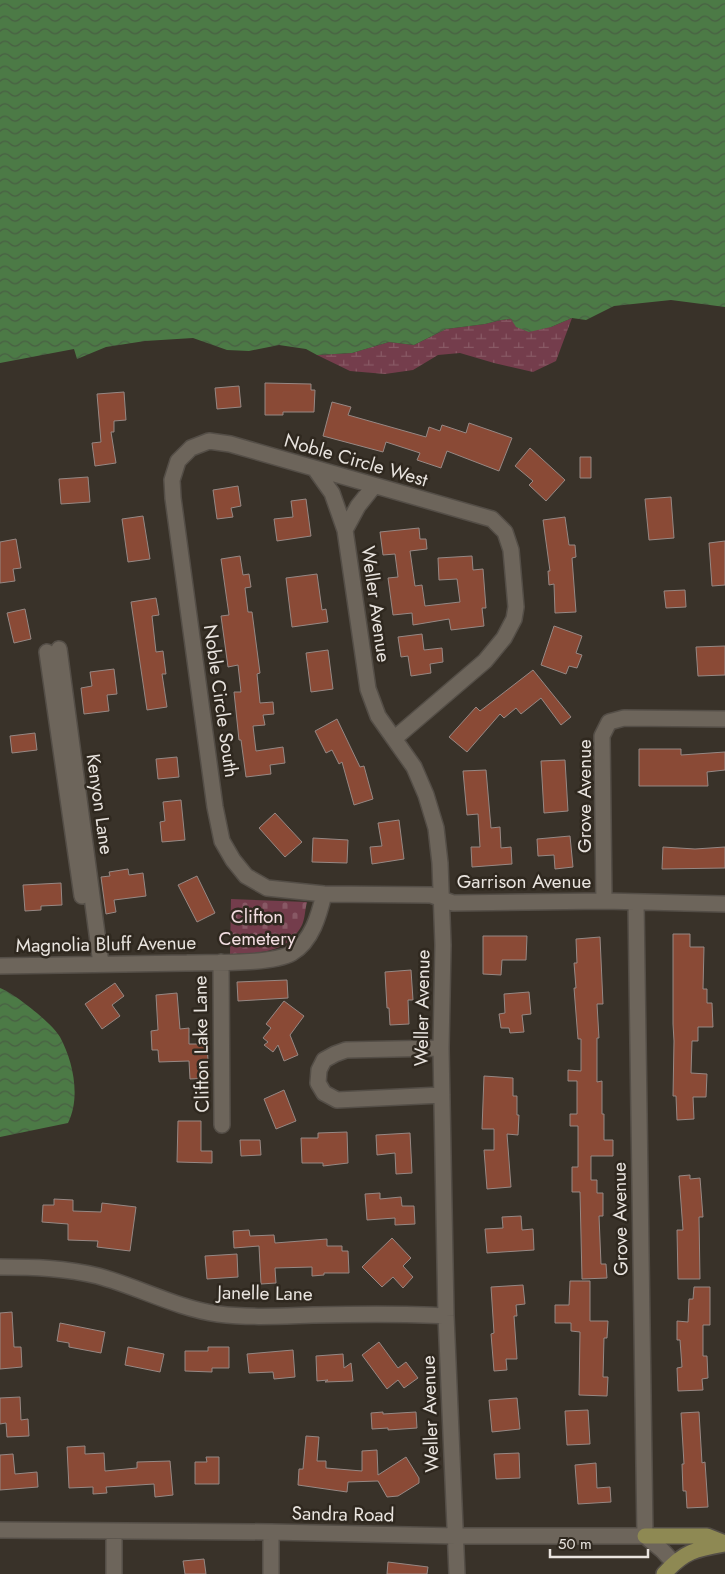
<svg xmlns="http://www.w3.org/2000/svg" width="725" height="1574" font-family="Jost,sans-serif">
	<defs>
		<pattern id="wetland-marsh" width="20" height="14" patternUnits="userSpaceOnUse" patternTransform="scale(1.25)"><rect width="20" height="14" fill="#743d4c"/><path d="M1 5h8M5 5V1M11 12h8M15 12V8" fill="none" stroke="#885965"/></pattern>
		<pattern id="cemetery-stones" width="16" height="16" patternUnits="userSpaceOnUse" patternTransform="scale(1.25)"><rect width="16" height="16" fill="#743d4c"/><path d="M2 7V4a2 2 0 0 1 4 0v3zM10 15v-3a2 2 0 0 1 4 0v3z" fill="#885965"/></pattern>
		<pattern id="water-waves" width="16" height="10" patternUnits="userSpaceOnUse" patternTransform="scale(1.25)"><rect width="16" height="10" fill="#4c7a46"/><path d="M0 5q4-4 8 0t8 0" fill="none" stroke="#495f44"/></pattern>
	</defs>
	<rect width="100%" height="100%" fill="#393229"/>
	<!-- wetland -->
	<path fill="url(#wetland-marsh)" d="M572,318L556,361L533,372L494,363L460,353L438,355L413,370L385,374L350,371L317,355L352,353L389,342L414,345L446,329L485,324L501,320L511,319L551,327Z"/>
	<!-- cemetery -->
	<path fill="url(#cemetery-stones)" d="M231,899L307,902C305,909 305,919 302,925C287,954 258,953 230,954Z"/>
	<!-- water -->
	<path fill="url(#water-waves)" d="M0,0H725V307L671,300L614,306L586,320L572,318L551,327L529,332L516,327L511,319L501,320L485,324L446,329L414,345L389,342L352,353L317,355L306,349L279,345L249,351L227,350L193,338L145,341L106,347L77,359L74,349L0,363Z
		M0,988C14,993 53,1024 60,1037C73,1061 81,1097 68,1123L0,1137Z"/>
	<!-- building -->
	<path fill="#8a4a36" stroke="#968884" d="M265,383L311,384V390H315L314,412H283V415H265Z
		M239,386L241,407L217,409L215,388Z
		M124,392L126,420L114,421V432H111L116,463L95,466L92,443L101,442L97,394Z
		M332,402L351,407L348,415L426,437L429,427L440,431L442,425L466,433L469,423L512,438L499,471L447,451L441,468L417,460L420,453L386,442L383,452L323,436Z
		M530,448L565,480L546,501L529,485L533,481L515,466Z
		M580,457H591V478H580Z
		M88,477L90,502L61,504L59,479Z
		M238,486L241,506L231,508L233,517L217,519L213,490Z
		M671,497L674,538L649,540L645,499Z
		M306,499L311,536L277,541L274,519L293,517L291,501Z
		M143,516L150,559L128,562L122,519Z
		M565,517L569,545H575L576,557L572,558L576,612L555,613L554,584L549,585L548,571H550L543,520Z
		M419,528L420,539H426L427,549L410,551L415,586L422,585L425,606L460,602L457,579L439,580L438,558L472,556L473,570L483,569L486,608H482L484,626L451,630L449,619L413,625L412,613L393,615L388,578L398,577L395,554L383,555L380,532Z
		M16,539L21,568L13,569L15,581L0,583V542Z
		M725,541V585L712,586L709,543Z
		M240,556L243,575L249,574L251,587L245,588L248,612H252L260,673L257,674L260,703L273,702L274,714L263,715L265,725L253,726L256,751L283,747L285,763L270,765L271,774L246,777L241,740H239L234,692H241L238,665L228,667L221,616L229,615L221,559Z
		M317,574L322,610L326,609L328,622L292,627L286,578Z
		M685,590L686,607L666,608L664,591Z
		M156,598L159,615L152,616L156,652L163,651L166,674H162L167,707L147,710L131,602Z
		M25,609L31,639L14,643L7,613Z
		M554,626L582,636L576,653L582,655L577,668L569,666L566,674L541,665Z
		M422,634L424,650L442,648L443,662L430,664L431,673L411,676L408,656L401,657L398,637Z
		M725,646V675L698,676L696,647Z
		M328,650L333,689L311,692L306,653Z
		M114,669L117,694L107,695L109,711L84,714L81,688L92,686L90,672Z
		M533,670L571,717L561,725L541,698L521,714L516,708L504,718L500,714L467,752L449,737L476,707L480,711Z
		M337,719L360,767L364,766L373,799L354,805L342,762L339,764L332,750L326,753L315,731Z
		M35,733L37,750L12,753L10,736Z
		M639,749H681V755L725,752V770L707,772L708,786H639Z
		M177,757L179,777L158,779L156,759Z
		M565,760L568,811L544,813L541,761Z
		M486,770L491,828L500,827L501,848L511,847L512,864L472,867L471,847H480L478,814L467,815L463,771Z
		M181,800L185,840L162,842L160,822L165,821L163,802Z
		M275,813L302,842L285,857L259,828Z
		M399,820L404,859L372,864L370,847L382,846L378,823Z
		M570,836L573,867L555,869L554,855L538,856L537,839Z
		M313,838L348,840L347,863L312,862Z
		M663,847L695,849L725,847V868L662,869Z
		M128,869L129,875L143,873L146,896L114,900L116,912L106,914L101,877L110,876L109,872Z
		M197,876L215,913L197,922L178,885Z
		M61,883L62,905L41,906V910L25,911L23,885Z
		M673,934H690V947H704L703,989H707V1003H712L713,1027H698V1041H692L691,1073L707,1074L706,1097H693L694,1119L677,1120L676,1096H673L674,1041L673,1024Z
		M483,936H527L526,960H502L501,975L483,974Z
		M600,937L603,1004H597L599,1038H597V1082L602,1081V1114H604V1140H613V1156H591V1180H597V1193H603V1216H599L601,1264H606L607,1278L582,1279L580,1192H572V1167H578V1126H570V1114H577V1081H568V1070L581,1071V1039H578L574,988H576L574,963H577L576,939Z
		M411,970L413,1000H408L409,1024L390,1025L389,1008H387L385,972Z
		M287,980L288,998L238,1001L237,982Z
		M115,983L124,996L112,1005L120,1016L102,1029L85,1004Z
		M529,992L531,1014L522,1015L524,1032L510,1033L509,1028H501L499,1014L505,1013L504,994Z
		M177,993L180,1029L189,1028V1044H207L209,1078L190,1079L189,1061L159,1062L158,1050H152L151,1031L158,1030L156,995Z
		M284,1001L304,1016L290,1035L298,1055L284,1061L278,1045L273,1052L264,1045L268,1042L263,1038L271,1028L266,1024Z
		M484,1076L513,1078V1096H517V1115H519L518,1135L507,1134L511,1187L487,1189L484,1150H494V1129H482Z
		M284,1090L296,1121L276,1129L264,1099Z
		M178,1121H201V1151H212V1163L177,1162Z
		M347,1132L348,1163L323,1166V1163H302L301,1138H318V1133Z
		M410,1133L412,1173L396,1174L395,1153L377,1155L376,1135Z
		M240,1140H260L261,1155L241,1156Z
		M690,1175V1179L700,1178L703,1217H699L700,1279H678L677,1230H683L679,1176Z
		M380,1193V1199L401,1197L402,1206H414L415,1224L395,1225V1218L367,1220L365,1194Z
		M54,1199L73,1200V1211L101,1212L102,1203L136,1207L130,1251L97,1247L98,1241L68,1240V1224L42,1222L43,1205H54Z
		M521,1216L522,1230L533,1229L534,1250L487,1253L485,1229L503,1228L502,1217Z
		M249,1230L250,1236L274,1235L275,1243L327,1239V1246H342V1251H348L349,1273H324V1275L312,1276V1267L275,1268L276,1283L261,1284L259,1246L234,1248L233,1231Z
		M392,1238L411,1258L403,1266L413,1277L403,1288L393,1277L382,1287L362,1267Z
		M237,1254L238,1277L207,1279L205,1256Z
		M570,1281H590V1321H608L607,1338H604L603,1377H608L607,1396L579,1395L580,1332L571,1331V1323H555V1305H569Z
		M523,1285L525,1304L516,1305L517,1316H514L517,1359H506L507,1370L494,1371L491,1334L494,1333L491,1287Z
		M694,1287H710V1325H703V1356H707L708,1378L702,1379L703,1390L678,1391L677,1368L682,1367L680,1340H677V1321L688,1322L689,1299H693Z
		M12,1312L14,1347H21L22,1367L0,1369V1313Z
		M60,1323L105,1332L101,1353L69,1347V1343L57,1341Z
		M379,1342L398,1368L406,1362L418,1378L404,1388L398,1380L387,1389L362,1355Z
		M128,1347L164,1354L160,1372L125,1365Z
		M208,1347H229V1368H212V1372L185,1371V1351H208Z
		M293,1350L295,1377L274,1379L273,1372L249,1373L247,1354Z
		M343,1354L344,1368L351,1363L353,1381L325,1382L328,1380L317,1381L316,1356Z
		M20,1397L21,1420L28,1419L29,1436L7,1437L6,1423L0,1424V1398Z
		M517,1398L520,1429L492,1432L489,1400Z
		M588,1410L590,1444L567,1445L565,1411Z
		M383,1412V1414L416,1412L417,1428L388,1430V1428L372,1429L371,1413Z
		M699,1412L702,1463L705,1462L708,1507L687,1508L686,1491H683L682,1464H684L681,1413Z
		M306,1436L319,1437L317,1461H326V1468L362,1471V1451L377,1450L378,1475L406,1457L419,1478V1483L398,1496L387,1497L378,1481L348,1482L347,1492L298,1485L299,1469H303Z
		M85,1446V1454L104,1453L105,1471L137,1468V1462L170,1461L173,1495L155,1497L154,1484L106,1487L107,1493L93,1494V1487L69,1488L67,1447Z
		M519,1453L520,1478L496,1479L494,1454Z
		M13,1454L15,1474L37,1472L38,1487L0,1490V1455Z
		M206,1457H219V1484H195V1462H207Z
		M596,1463L597,1488L610,1487L611,1502L578,1504L575,1465Z
		M204,1559L206,1574H185L183,1561Z
		M388,1562L428,1567L427,1574H387Z"/>
	<g fill="none" stroke-linecap="round" stroke-linejoin="round">
		<!-- street casing -->
		<g stroke="#544e47" stroke-width="18">
			<path id="street" d="M315,469L332,493L345,530L368,689L378,716L414,767L426,795L436,828L440,863L443,945L441,1048L446,1316L457,1574
				M345,530L358,506L374,486
				M59,649L101,964
				M47,652L82,896
				M395,738L485,661L504,638L514,619L516,607L511,550L505,532L492,519L230,444L209,441L191,448L178,461L172,480L173,498L215,807L222,841L233,860L246,876L267,888L324,894L431,895L453,903L604,901L725,904
				M604,901L602,736L609,722L624,718L725,719
				M636,902L645,1536
				M221,962L222,1125
				M0,966C62,965 124,964 187,963C212,962 271,965 292,953C312,941 319,915 324,894
				M441,1048L346,1050L335,1054L324,1060L319,1070L318,1083L324,1093L337,1100L442,1095
				M0,1267C34,1267 65,1268 98,1276C139,1287 176,1308 218,1314C249,1318 281,1316 313,1315C358,1314 401,1313 446,1316
				M0,1530L271,1532L456,1536H645L662,1550L674,1563
				M114,1574V1532
				M271,1574V1532"/>
		</g>
		<!-- primary casing -->
		<g stroke="#544e47" stroke-width="18">
			<path id="primary" d="M645,1536H707L725,1543
				M664,1574C684,1551 696,1549 725,1544"/>
		</g>
		<!-- street -->
		<use href="#street" stroke="#6d655b" stroke-width="15"/>
		<!-- primary -->
		<use href="#primary" stroke="#8e8953" stroke-width="15"/>
	</g>
	<g text-anchor="middle" dominant-baseline="central" stroke-width="5" stroke-linejoin="round" paint-order="stroke">
		<!-- street labels -->
		<g font-size="19" fill="#e9e4df" stroke="#2f281f">
			<text transform="translate(356 460) rotate(16)">Noble Circle West</text>
			<text transform="translate(376 604) rotate(82)">Weller Avenue</text>
			<text transform="translate(221 701) rotate(82)">Noble Circle South</text>
			<text transform="translate(584 796) rotate(-90)">Grove Avenue</text>
			<text transform="translate(100 804) rotate(82)">Kenyon Lane</text>
			<text x="524" y="881">Garrison Avenue</text>
			<text transform="translate(106 944) rotate(-1)">Magnolia Bluff Avenue</text>
			<text transform="translate(422 1008) rotate(-89)">Weller Avenue</text>
			<text transform="translate(201 1044) rotate(-91)">Clifton Lake Lane</text>
			<text transform="translate(620 1219) rotate(-91)">Grove Avenue</text>
			<text transform="translate(265 1293) rotate(1)">Janelle Lane</text>
			<text transform="translate(430 1414) rotate(-92)">Weller Avenue</text>
			<text transform="translate(343 1514) rotate(1)">Sandra Road</text>
		</g>
		<!-- park labels -->
		<g font-size="19" fill="#f2dde1" stroke="#2f281f">
			<text x="257" y="916">Clifton<tspan x="257" dy="22">Cemetery</tspan></text>
		</g>
	</g>
	<!-- scale -->
	<path d="M550 1549v8h98v-8" fill="none" stroke="#e9e4df" stroke-width="2.5"/>
	<text x="558" y="1549" font-size="15" fill="#e9e4df" stroke="#2f281f" stroke-width="4" paint-order="stroke">50 m</text>
</svg>
